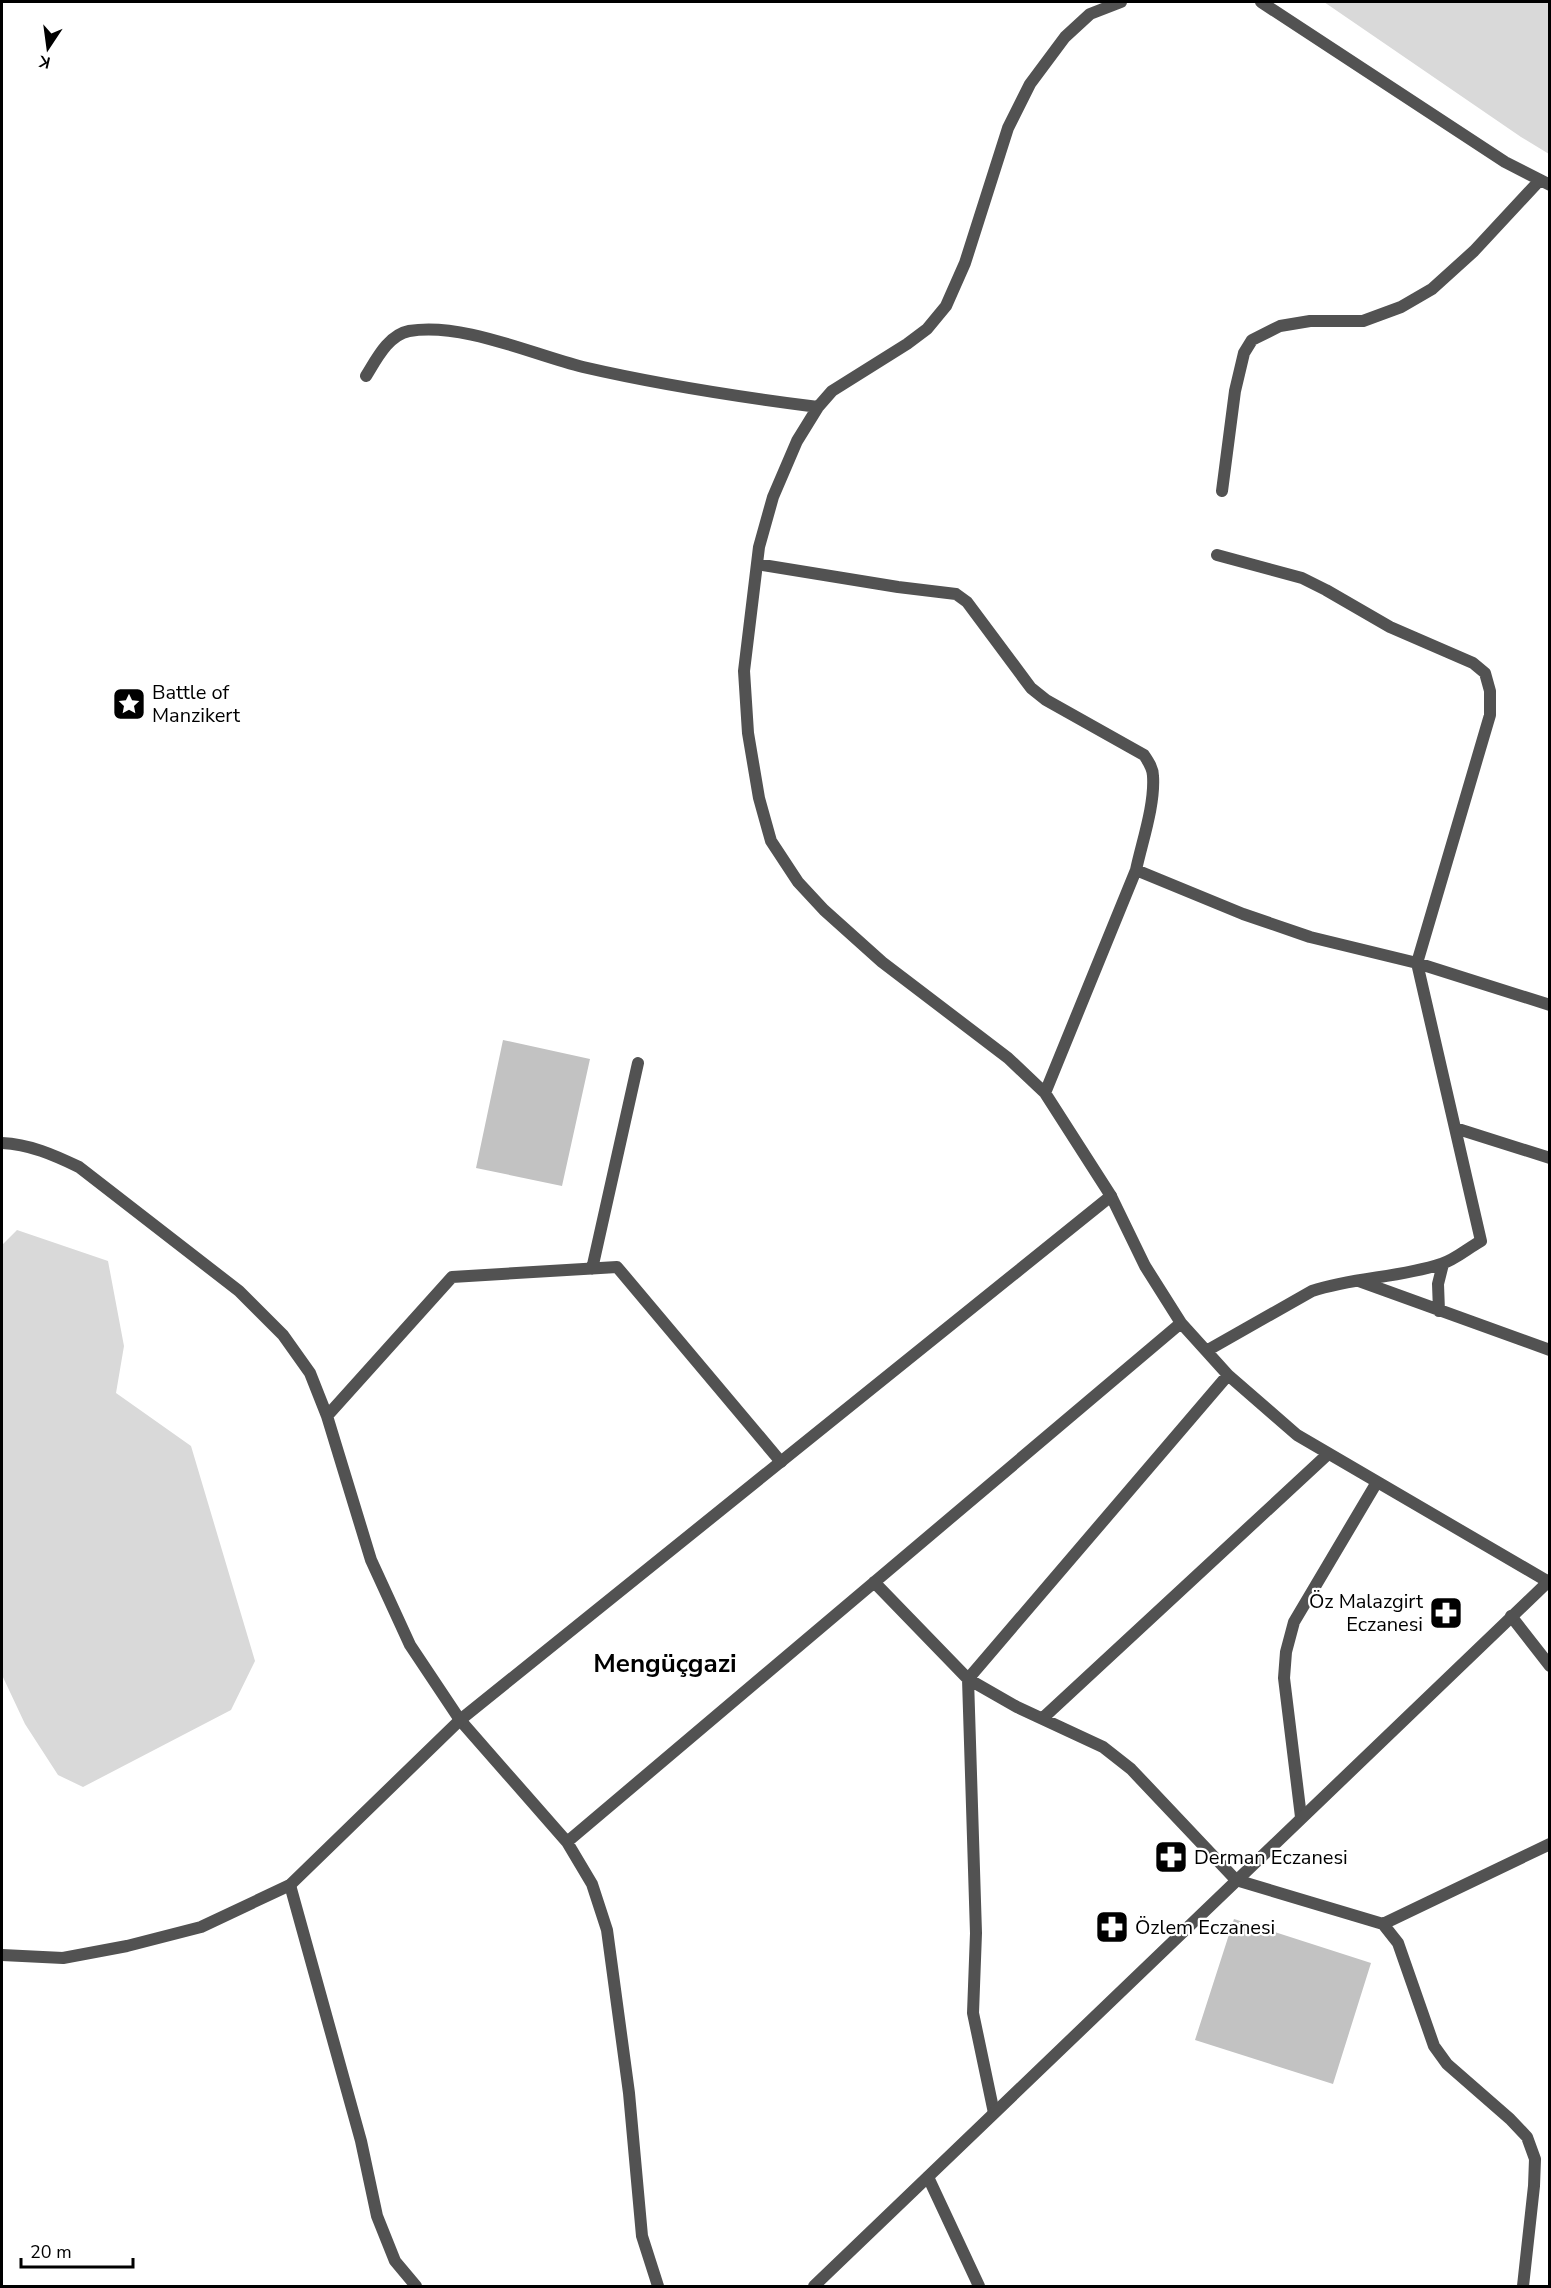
<svg xmlns="http://www.w3.org/2000/svg" width="1551" height="2288" font-family="'Nunito Sans',sans-serif">
	<rect width="100%" height="100%" fill="#fff"/>
	<!-- green -->
	<path fill="#d9d9d9" d="M1324,2H1549V154L1521,137Z
		M17,1230L108,1261L124,1346L116,1393L191,1446L255,1661L231,1710L83,1787L58,1775L25,1724L2,1675V1245Z"/>
	<!-- building -->
	<path fill="#c2c2c2" d="M503,1040L590,1059L562,1186L476,1168Z
		M1234,1919L1371,1963L1333,2084L1195,2040Z"/>
	<g fill="none" stroke-linecap="round" stroke-linejoin="round">
		<!-- minor -->
		<path stroke="#525252" stroke-width="12" d="M1121,2L1090,14L1065,37L1030,84L1008,128L965,263L946,306L927,329L907,344L832,391L818,407L797,441L773,497L759,547L744,671L748,733L759,798L771,841L798,882L824,910L882,962L1008,1058L1045,1093L1111,1196L1145,1266L1181,1323L1228,1375L1297,1435L1547,1581
			M1261,2L1505,162L1550,185
			M366,376C376,360 388,335 409,331C462,322 531,354 583,367C661,385 739,397 818,407
			M1222,491L1235,391L1244,353L1252,340L1280,326L1310,321H1363L1401,307L1432,289L1474,251L1540,180
			M757,564L898,587L956,594L967,602L1031,688L1046,700L1144,755C1148,761 1153,768 1153,776C1155,805 1142,842 1136,870
			M1045,1093L1136,870L1243,914L1310,937L1417,963L1550,1005
			M1455,1128L1550,1158
			M2,1143C29,1144 54,1155 79,1167L239,1291L283,1335L310,1373L327,1416L371,1560L410,1645L460,1720L567,1842L592,1884L607,1930L629,2093L642,2236L658,2286
			M592,1269L638,1063
			M1359,1281L1550,1350
			M1439,1311L1438,1284L1443,1264
			M1208,1350L1312,1291C1354,1277 1399,1278 1441,1264C1455,1260 1468,1248 1481,1241L1417,963L1490,715V691L1485,673L1473,663L1390,627L1326,590L1302,578L1217,555
			M327,1416L452,1277L617,1267L781,1462
			M874,1582L968,1679L1017,1707L1103,1747L1131,1769L1236,1880L1383,1924L1398,1943L1434,2046L1447,2064L1510,2119L1527,2137L1535,2159L1534,2186L1523,2286
			M1511,1616L1550,1666
			M1044,1717L1328,1454
			M1301,1817L1284,1678L1286,1652L1294,1622L1377,1482
			M567,1842L1181,1323
			M290,1885L361,2141L377,2216L395,2261L416,2286
			M1383,1924L1550,1844
			M994,2113L973,2013L976,1933L968,1679L1228,1375
			M928,2177L979,2286"/>
		<!-- tertiary -->
		<path stroke="#525252" stroke-width="12" d="M2,1955L63,1958L127,1946L201,1927L290,1885L460,1720L1111,1196
			M814,2286L1550,1580"/>
	</g>
	<!-- icons -->
	<defs>
		<g id="sight-square" transform="scale(1.725)"><rect x="-9" y="-9" width="18" height="18" rx="4" fill="#000" stroke="#fff"/><path d="M0-6L1.8-2.2L6-1.7L2.9 1.2L3.7 5.4L0 3.3L-3.7 5.4L-2.9 1.2L-6-1.7L-1.8-2.2Z" fill="#fff"/></g>
		<g id="pharmacy-square" transform="scale(1.725)"><rect x="-9" y="-9" width="18" height="18" rx="4" fill="#000" stroke="#fff"/><path d="M-2-6h4v4h4v4h-4v4h-4v-4h-4v-4h4Z" fill="#fff"/></g>
	</defs>
	<g fill-rule="evenodd">
		<use href="#sight-square" x="129" y="704"/>
		<use href="#pharmacy-square" x="1446" y="1613"/>
		<use href="#pharmacy-square" x="1171" y="1857"/>
		<use href="#pharmacy-square" x="1112" y="1927"/>
	</g>
	<g text-anchor="middle" dominant-baseline="central" stroke-width="4.5" stroke-linejoin="round" paint-order="stroke">
		<!-- poi labels -->
		<g font-size="20" fill="#000" stroke="#fff" text-anchor="start">
			<text x="152" y="692">Battle of<tspan x="152" dy="23">Manzikert</tspan></text>
			<text x="1423" y="1601" text-anchor="end">Öz Malazgirt<tspan x="1423" dy="23">Eczanesi</tspan></text>
			<text x="1194" y="1857">Derman Eczanesi</text>
			<text x="1135" y="1927">Özlem Eczanesi</text>
		</g>
		<!-- district labels -->
		<g font-size="26" font-weight="bold" fill="#000" stroke="#fff">
			<text x="665" y="1663">Mengüçgazi</text>
		</g>
	</g>
	<!-- border -->
	<rect width="1551" height="2288" fill="none" stroke="#000000" stroke-width="6"/>
	<!-- north arrow -->
	<g transform="translate(48 48) rotate(193)" stroke="#ffffff" stroke-width="4.5" paint-order="stroke">
	<path d="M0-4.5L10 22L0 15L-10 22Z" fill="#000000"/>
	<text y="-9" font-size="16" font-weight="bold" text-anchor="middle" fill="#000000">K</text>
	</g>
	<!-- scale -->
	<path d="M21 2258v9h112v-9" fill="none" stroke="#000000" stroke-width="3"/>
	<text x="30" y="2258" font-size="18" fill="#000000" stroke="#ffffff" stroke-width="4.5" paint-order="stroke">20 m</text>
</svg>
